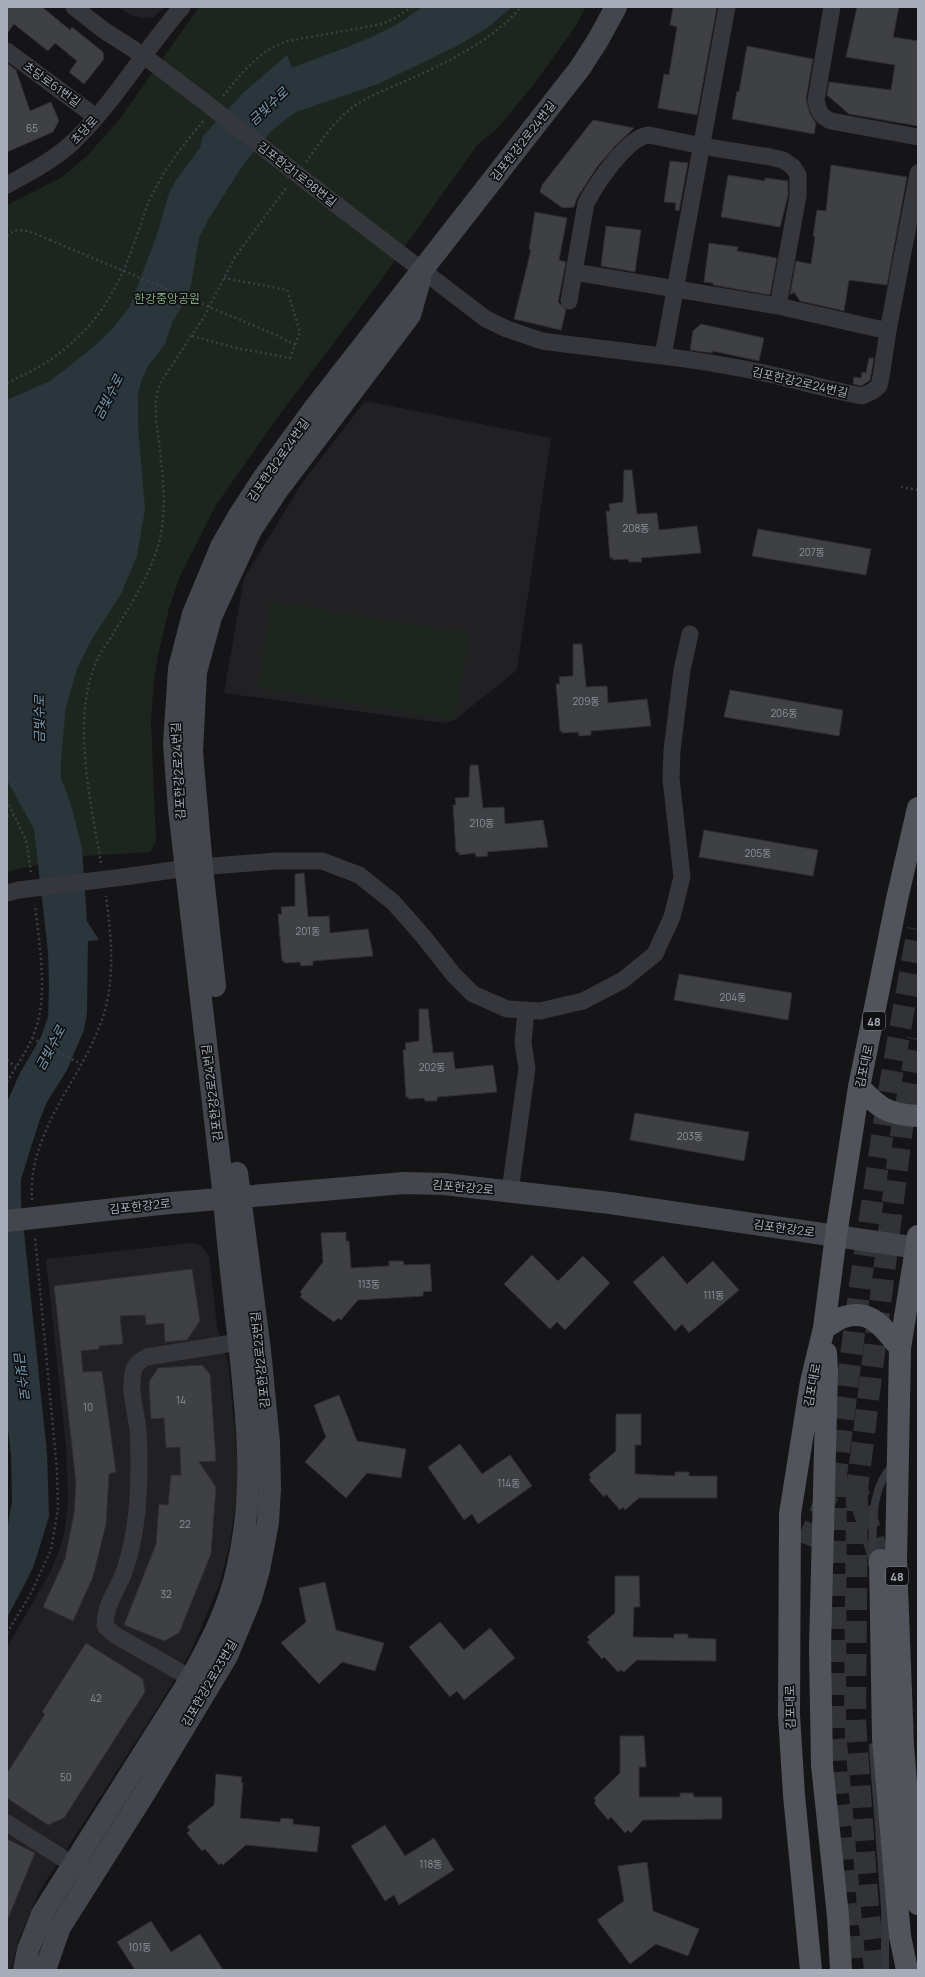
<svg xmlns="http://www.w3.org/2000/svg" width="925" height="1977" font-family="Manrope,'Noto Sans KR',sans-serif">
	<rect width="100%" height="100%" fill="#151517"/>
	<!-- built -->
	<path fill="#212124" d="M117,7H165L154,17L142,18L133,16Z
		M365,401L551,438L517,670L455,720L443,723L224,693L244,578L302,483Z
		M191,1243L201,1245L209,1256L217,1327L228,1362L238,1466L237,1493L230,1542L219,1586L190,1653L160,1704L39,1892L19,1939L11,1970H7V1647L51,1571L60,1548L65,1528L68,1500L66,1446L46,1259Z"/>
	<!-- green -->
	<path fill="#1d261e" d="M199,7H586L575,27L534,84L497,129L478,144L378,284L277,418L216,505L180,576L169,608L157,659L153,690L151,720L156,841L150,852L67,857L7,872V205L62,177L88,155L119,120Z
		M271,601L469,633L455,720L257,687Z"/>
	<!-- water -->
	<path fill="#2a353c" d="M422,7H512L487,28L459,45L378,84L296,112L272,130L245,162L209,218L199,238L191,286L185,301L172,323L165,344L148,366L142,379L138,393V427L145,509L137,556L121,594L92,639L77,669L66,707L61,758V778L71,805L82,848L87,921L99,940L88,941L87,1013L84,1030L67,1070L47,1102L40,1119L21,1179V1203L47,1453L49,1517L33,1568L7,1618V1530L12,1501L11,1457L7,1419V1102L20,1073L41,1037L48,1017L49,987L48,952L34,829L7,780V400L50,381L91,349L114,327L129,308L157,235L169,193L176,180L200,148L203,136L243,93L287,55L292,68C336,50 385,37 422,7Z"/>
	<!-- building -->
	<path fill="#3f4044" stroke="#2f2f33" d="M7,7H42L70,30L72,27L103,52L104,59L84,84L69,72L77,61L55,43L48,51L14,24L7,34Z
		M673,7H717L697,115L658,108L664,74L669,75L677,27L670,25Z
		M857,7H899L893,37L918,41V126L849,114L827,95L829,82L891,90L895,65L846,57Z
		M747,46L813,59L806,99L810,114L816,123L814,134L732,119L737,91L739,92Z
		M7,63L16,70L30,111L51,102L59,121L53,132L7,152Z
		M593,120L634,128L615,146L597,167L577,198L574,207L563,208L540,192L542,185Z
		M670,161L688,163L679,211L675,210L676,203L664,202Z
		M831,165L907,177L887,285L849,280L844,311L800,301L794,292L790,295L796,261L811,264L815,237L813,236L817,210L826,211Z
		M728,175L765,181V178L788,181V195L780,227L721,217Z
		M535,212L567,218L559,260L566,262L558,302L566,310L561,330L514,319L531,250L529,249Z
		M606,226L641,230L635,272L601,266Z
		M709,243L738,247L737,251L777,258L770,295L713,285V283L704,282Z
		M701,324L764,338L759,361L713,351L712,353L690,350L693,331Z
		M869,358H874L870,380L861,386L853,384L854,377L861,378L862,372L866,373Z
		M624,470H632L637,514L657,513L659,530L697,526L701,553L641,558L642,562H629L628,559L613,560V558H610L606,511H610L609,504L623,502Z
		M758,529L871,549L866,575L752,556Z
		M573,644H582L586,687L607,686L608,703L647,699L651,726L591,731V735L579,736L578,732L562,733V731H560L556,684H560L559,677L573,676Z
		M730,690L843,710L839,736L724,717Z
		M470,765H478L483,808L504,807L505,824L543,820L548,847L487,852L488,856L476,857L475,853L459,855V852H456L453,805H456L455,798L469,797Z
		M704,830L818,850L813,876L699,857Z
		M304,873L308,917L329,916L330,933L368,929L373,956L313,961V965L301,966L300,962L284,963V961H282L278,914H282L281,907L295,906V874Z
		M679,974L792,993L788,1020L674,1000Z
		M419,1009H428L433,1053L453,1052L455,1069L493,1065L497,1092L437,1097V1101H425L424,1098L408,1099L409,1097H406L403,1050H406L405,1043L419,1041Z
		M635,1113L749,1132L744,1161L630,1140Z
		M346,1232V1241H349L351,1268L389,1266V1261H403L404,1265L430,1264L432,1291L423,1292V1296L358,1300L341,1320L338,1318L334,1322L300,1297L302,1294L300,1292L323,1262L321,1233Z
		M532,1255L558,1281L583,1256L610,1283L565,1330L557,1322L550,1329L504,1284Z
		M663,1256L687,1284L713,1261L739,1290L689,1333L682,1324L675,1331L633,1282Z
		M192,1269L200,1321L187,1340L165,1342L164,1323L146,1325L145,1315L120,1316L123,1344L99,1346V1349L81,1351L83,1372L102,1371L116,1472L109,1474L106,1524L93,1577L73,1621L43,1607L65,1559L74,1513L76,1483L54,1286Z
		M202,1365L210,1374L216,1461L199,1462L216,1487L211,1554L179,1633L164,1641L124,1625L156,1544L159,1504L168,1505L171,1475H181L180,1447L166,1448L164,1418L151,1419L149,1382L158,1368Z
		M339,1395L357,1441L406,1449L401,1478L367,1473L346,1498L305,1462L326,1437L314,1405Z
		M616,1414H641V1445H635V1474L675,1476V1472H689V1476H717V1498H639L625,1510L623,1507L620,1510L606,1494L604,1497L589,1480L591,1477L589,1474L616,1451Z
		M460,1444L482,1474L510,1455L532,1486L478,1524L472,1514L464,1520L428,1467Z
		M615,1576H639L640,1607H634L633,1637L674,1638V1634H688V1638L716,1639V1661L637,1660L624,1672L621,1670L618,1672L604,1657L602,1659L587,1642L590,1640L587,1637L615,1613Z
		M325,1582L336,1630L384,1643L375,1671L342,1662L319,1684L281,1643L306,1622L299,1588Z
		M440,1622L464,1650L490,1628L515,1658L464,1700L457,1691L450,1697L409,1647Z
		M86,1643L143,1679L145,1692L64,1818L48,1825L7,1798V1773L45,1714L42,1712Z
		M620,1736H644L646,1767H639V1797H680V1793H693L694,1797H722V1819L643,1820L631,1833L628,1830L625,1833L611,1817L608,1820L594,1803L596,1801L594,1798L620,1773Z
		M216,1774L242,1777L241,1782L243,1783L240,1818L280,1822L281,1818L293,1819V1824L320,1827L317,1852L246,1845L223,1865L221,1863L219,1865L205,1849L202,1851L187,1833L190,1830L187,1827L214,1805Z
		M385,1825L405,1856L434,1838L454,1870L399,1905L394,1895L385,1901L351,1846Z
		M7,1839L35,1853L7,1921Z
		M647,1862L653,1911L699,1929L688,1956L656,1944L630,1964L597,1920L624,1901L618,1866Z
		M151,1921L171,1952L200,1934L223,1970H135L117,1942Z"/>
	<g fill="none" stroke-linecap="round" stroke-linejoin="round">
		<!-- secondary-tunnel -->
		<path stroke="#323337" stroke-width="22" stroke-dasharray="22 11" stroke-linecap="butt" d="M836,1475L835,1730L855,1970
			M857,1489L855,1720L868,1909L875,1970"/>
		<!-- primary-tunnel -->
		<path stroke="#323337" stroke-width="22" stroke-dasharray="22 11" stroke-linecap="butt" d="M807,1545L836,1475L860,1286L888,1097L918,929
			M880,1560L857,1489L902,1128L918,1039"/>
		<!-- path -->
		<path stroke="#3c3e44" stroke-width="2.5" stroke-dasharray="2 3" stroke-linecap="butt" d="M223,96C242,73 259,50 288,41L382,24L395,18L412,7
			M306,162C319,144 332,124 349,110C365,97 387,89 406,81C446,63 492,41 521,7
			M7,236C19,223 36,235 50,240
			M276,335L295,345
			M192,336L236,348L290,358L300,332L287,290L224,278
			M7,383C19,377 31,372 42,365C92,334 116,295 135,241C141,225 145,208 153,193C166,166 185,143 204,120
			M901,487L918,490
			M7,800L26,840L31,872
			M7,816L15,815
			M101,863C91,802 71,721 96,662C100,652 108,643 113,634C132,602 154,570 161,533C167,503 162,472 159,442C156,421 152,400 162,380L204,317L235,257L287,187
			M32,1038L81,1064
			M7,1060L16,1067
			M7,1082C17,1065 30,1047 36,1028C48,992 39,942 35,905
			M32,1200C27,1128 87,1075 105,1010C115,972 111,934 106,896
			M7,1633L30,1595L51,1550L58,1509L57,1470L35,1237"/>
		<!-- lane -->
		<path stroke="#36373d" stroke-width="8" d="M872,1564C874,1531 868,1490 893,1465
			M873,1747L885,1908V1970"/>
		<!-- street -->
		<path stroke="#36373d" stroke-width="17" d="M74,7L102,29L144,56L197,96
			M832,7L816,100C818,111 821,117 831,121L918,137
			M7,51L96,117
			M7,185C30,172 54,160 73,142C115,102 144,50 182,7
			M338,206L486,319L507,329L542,341C616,351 691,357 764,373C797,380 829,390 862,396L873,391L879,386L881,377L888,331L918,173
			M569,301L574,272
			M778,306L574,272L586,203C597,183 627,137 649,135L702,146L770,157L783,160L793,167L798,175V196L778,306L888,331
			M663,356L727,7
			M131,876L187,868L276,861H322L359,875L393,902L423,936L453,974L473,994L507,1009L540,1011L583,1001L623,980L655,954L672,917L682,877L671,779L672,750L682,670L690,634
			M7,893L19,890
			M510,1191L527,1068L523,1043L526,1010
			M201,1684L115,1635L105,1626C105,1603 117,1592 124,1572C136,1539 139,1501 139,1466C139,1454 139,1442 138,1430C136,1411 128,1388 134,1369C136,1363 141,1360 147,1357L239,1342
			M7,1823L83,1871"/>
		<!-- secondary -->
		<path stroke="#44464d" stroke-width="22" d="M215,986L202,867L192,752L196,672L211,617L251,530L279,488L410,315L420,280
			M160,1204L404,1183L444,1184L610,1203L918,1248
			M24,1970L28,1950L42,1914L191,1678C210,1644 228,1609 237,1570C255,1494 248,1428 240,1351C234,1300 228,1249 224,1198L179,809L174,744L179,668L193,614L221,547L238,517L262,480L316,406L580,68L598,40L616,7
			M45,1970L60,1927L146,1791L227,1656L251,1598L259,1570L268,1522L270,1489L269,1442L260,1350L237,1173"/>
		<!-- primary -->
		<path stroke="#52545c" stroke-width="22" d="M859,1087C881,1109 886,1114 918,1116
			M918,1236L900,1348L896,1561L903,1745L911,1847L918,1904
			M824,1328C831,1325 837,1319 844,1317C872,1308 885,1330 900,1348
			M826,1353L827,1371L820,1648L822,1765L838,1916L841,1970
			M880,1560L883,1738L900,1936L907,1970
			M811,1970L794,1795L789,1715L790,1514L811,1382L824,1328L836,1235L859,1087L897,899L918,808"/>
		<!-- path-bridge -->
		<path stroke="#3c3e44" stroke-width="2.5" stroke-dasharray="2 3" stroke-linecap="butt" d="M50,240L276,335"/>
		<!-- street-bridge -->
		<path stroke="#36373d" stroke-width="17" d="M197,96L338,206
			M19,890L131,876"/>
		<!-- secondary-bridge -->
		<path stroke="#44464d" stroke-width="22" d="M7,1221L160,1204"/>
	</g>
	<g text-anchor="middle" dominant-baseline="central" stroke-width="3.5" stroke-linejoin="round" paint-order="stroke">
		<!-- number labels -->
		<g font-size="10" fill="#8c929b">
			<text x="32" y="128">65</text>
			<text x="636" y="528">208동</text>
			<text x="812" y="552">207동</text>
			<text x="586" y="701">209동</text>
			<text x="784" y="713">206동</text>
			<text x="482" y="823">210동</text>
			<text x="758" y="853">205동</text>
			<text x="308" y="931">201동</text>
			<text x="733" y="997">204동</text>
			<text x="432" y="1067">202동</text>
			<text x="690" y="1136">203동</text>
			<text x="369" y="1284">113동</text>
			<text x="714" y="1295">111동</text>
			<text x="181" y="1400">14</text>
			<text x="88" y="1407">10</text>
			<text x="509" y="1483">114동</text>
			<text x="185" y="1524">22</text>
			<text x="166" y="1594">32</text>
			<text x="96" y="1698">42</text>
			<text x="66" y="1777">50</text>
			<text x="431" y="1864">118동</text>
			<text x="140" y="1947">101동</text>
		</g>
		<!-- shield labels -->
		<g fill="#101012" stroke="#797e86" stroke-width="1">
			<rect x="863" y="1012" width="22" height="18" rx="3"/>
			<rect x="886" y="1567" width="22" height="18" rx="3"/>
		</g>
		<g font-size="11" font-weight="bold" fill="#a6adb8">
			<text x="874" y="1021">48</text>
			<text x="897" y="1576">48</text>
		</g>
		<!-- street labels -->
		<g font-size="12" fill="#a6adb8" stroke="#101012">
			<text transform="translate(52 84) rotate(36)">초당로61번길</text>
			<text transform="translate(84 130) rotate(-47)">초당로</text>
			<text transform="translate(523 141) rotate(-52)">김포한강2로24번길</text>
			<text transform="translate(297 174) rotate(38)">김포한강1로98번길</text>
			<text transform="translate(800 382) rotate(13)">김포한강2로24번길</text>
			<text transform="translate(278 460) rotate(-55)">김포한강2로24번길</text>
			<text transform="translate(178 771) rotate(-93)">김포한강2로24번길</text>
			<text transform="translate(864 1066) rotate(-78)">김포대로</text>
			<text transform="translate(212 1093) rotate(-97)">김포한강2로24번길</text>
			<text transform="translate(463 1187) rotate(5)">김포한강2로</text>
			<text transform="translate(140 1206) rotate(-6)">김포한강2로</text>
			<text transform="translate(784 1228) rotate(8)">김포한강2로</text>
			<text transform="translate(260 1360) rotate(-96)">김포한강2로23번길</text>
			<text transform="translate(812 1385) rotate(-79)">김포대로</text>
			<text transform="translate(209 1683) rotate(-60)">김포한강2로23번길</text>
			<text transform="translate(790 1707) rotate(-91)">김포대로</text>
		</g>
		<!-- park labels -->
		<g font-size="12" fill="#7ba57c" stroke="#101012">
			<text x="167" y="298">한강중앙공원</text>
		</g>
		<!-- water labels -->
		<g font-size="13" font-style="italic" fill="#7a9db6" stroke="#101012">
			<text transform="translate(268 106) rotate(-43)">금빛수로</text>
			<text transform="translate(108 397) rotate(-63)">금빛수로</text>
			<text transform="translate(39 719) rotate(-90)">금빛수로</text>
			<text transform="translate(50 1048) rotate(-62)">금빛수로</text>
			<text transform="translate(22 1375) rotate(83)">금빛수로</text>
		</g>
	</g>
	<!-- border -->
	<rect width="925" height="1977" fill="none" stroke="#a6adb8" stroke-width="16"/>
</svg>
